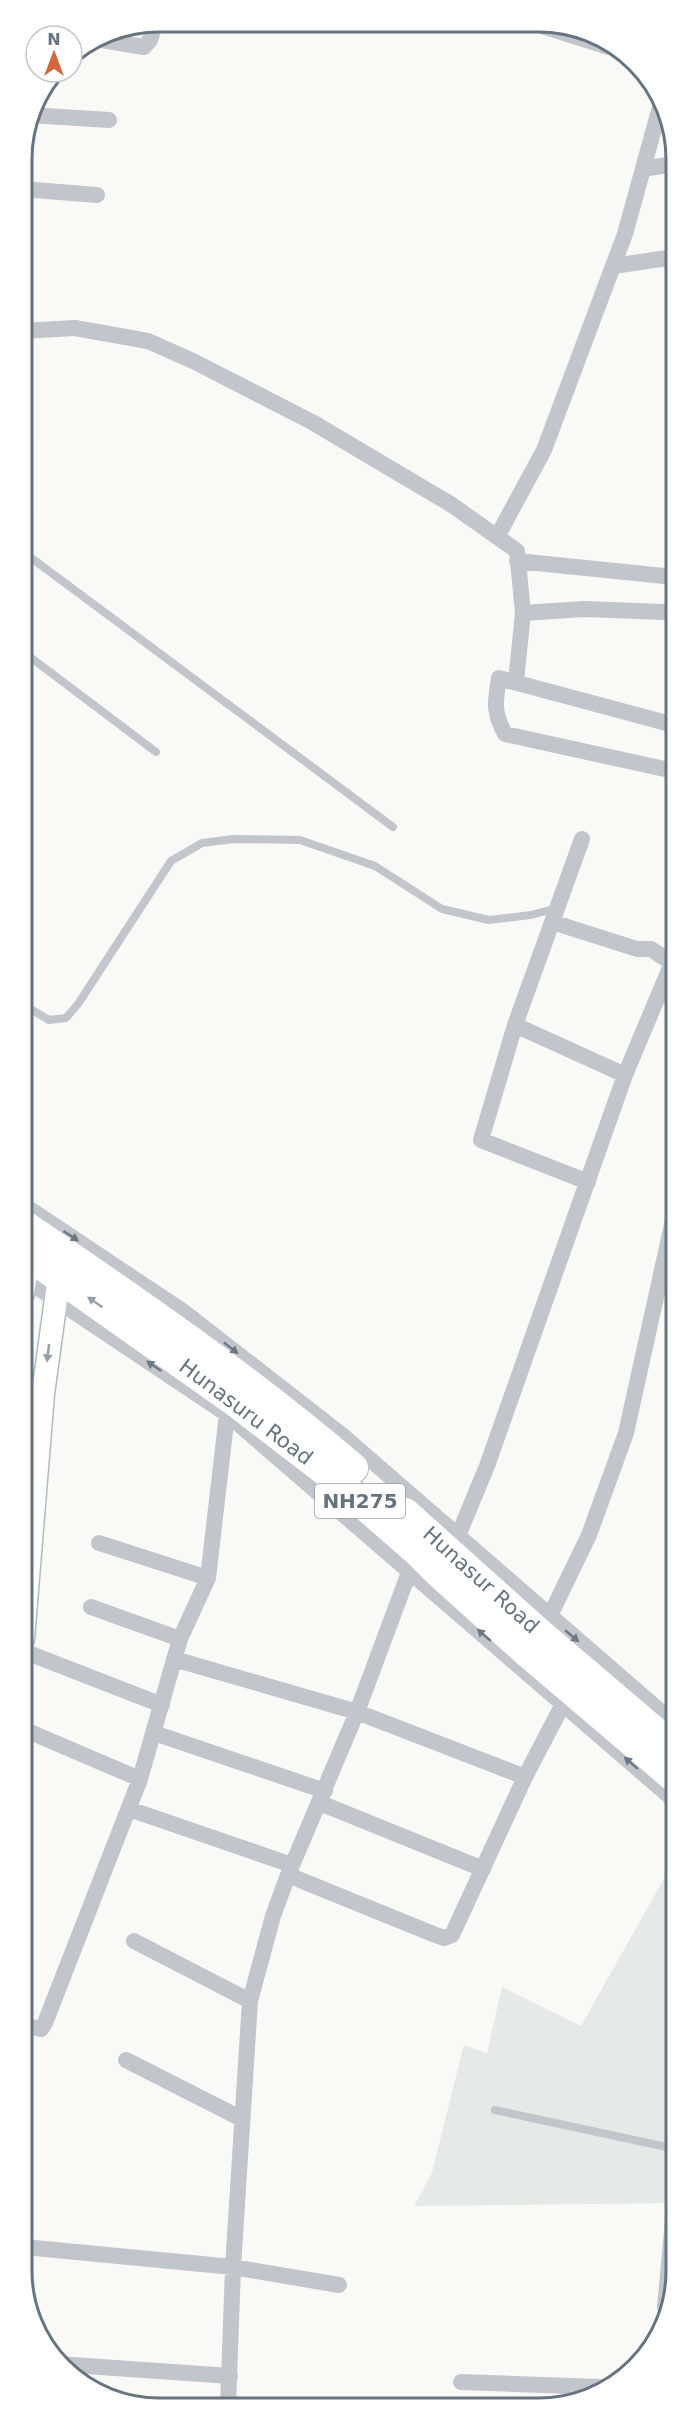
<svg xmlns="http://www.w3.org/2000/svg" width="697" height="2430" font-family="'DejaVu Sans',sans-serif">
	<rect width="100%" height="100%" fill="#f9f9f8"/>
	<!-- built -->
	<path fill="#e7e8e8" d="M675,1859L676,2203L414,2206L432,2173L464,2045L487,2053L502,1987L581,2026Z"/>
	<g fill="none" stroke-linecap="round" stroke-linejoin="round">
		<!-- secondary casing -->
		<g stroke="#b4b9be" stroke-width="25">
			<path id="secondary" d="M23,1293C25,1276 28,1261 41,1249
				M23,1639L43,1394L59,1277L66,1266"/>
		</g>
		<!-- highway casing -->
		<g stroke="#b5b9bc" stroke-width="32">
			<path id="highway" d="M22,1224C136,1301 249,1379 353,1468
				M22,1251L237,1403L323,1469L417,1551L437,1571L527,1652L675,1778
				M405,1513L540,1634L675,1749"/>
		</g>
		<!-- lane -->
		<path stroke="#c2c5c9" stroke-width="8" d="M22,551L393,827
			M22,651L156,752
			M22,1004L49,1020L66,1018L78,1004L171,861L202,843L234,839L300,840L375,866L442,909L489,920L531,915L557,908
			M495,2110L676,2149"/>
		<!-- street -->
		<path stroke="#c2c5c9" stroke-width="16" d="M536,24L609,47
			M95,39L144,47L150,40L156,22
			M29,115L109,120
			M643,169L673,164
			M21,189L97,195
			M613,266L674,257
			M21,331L75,328L148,341L193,361L312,422L452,505L517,551L523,613L516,681
			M497,537L544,450L625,234L660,107
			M517,561L674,577
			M523,613L584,609L664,612L674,614
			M674,725L499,678C495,702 493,712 505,734L674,771
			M582,839L515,1025L481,1140L588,1182
			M515,1025L625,1075
			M22,1204L184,1312L342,1435L675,1724
			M22,1277L227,1414L675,1801
			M99,1543L208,1578
			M452,1545L458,1536L487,1466L625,1075L672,963L651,949H637L552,922
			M91,1607L180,1639
			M545,1626L589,1535L626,1433L675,1211
			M23,1651L162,1705
			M174,1659L357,1712L525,1777L563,1704L569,1696
			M23,1729L140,1779L180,1639L208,1578L227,1414L233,1408
			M154,1733L325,1791
			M320,1803L483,1869
			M129,1809L292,1865
			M288,1875L433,1934L444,1938L452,1935L525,1777
			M134,1941L250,2001
			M23,2025L41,2029L45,2023L140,1779
			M126,2060L242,2119
			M24,2247L233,2267L339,2285
			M665,2307L673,2220H676
			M58,2364L230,2376
			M461,2382L599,2387
			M228,2406L233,2267L250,2001L273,1916L288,1875L357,1712L417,1551"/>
		<!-- secondary -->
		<use href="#secondary" stroke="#fff" stroke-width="22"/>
		<!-- highway -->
		<use href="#highway" stroke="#fff" stroke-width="30"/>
	</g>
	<!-- one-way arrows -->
	<defs><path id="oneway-solid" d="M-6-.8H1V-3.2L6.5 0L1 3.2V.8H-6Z" transform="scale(1.5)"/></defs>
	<g fill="#6c7884">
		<use href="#oneway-solid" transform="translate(71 1236) rotate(34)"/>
		<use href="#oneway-solid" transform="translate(231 1348) rotate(38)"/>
		<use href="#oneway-solid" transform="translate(154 1366) rotate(-146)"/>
		<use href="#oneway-solid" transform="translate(484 1635) rotate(-139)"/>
		<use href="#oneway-solid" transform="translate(572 1636) rotate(40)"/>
		<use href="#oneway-solid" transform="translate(631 1763) rotate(-139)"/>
	</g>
	<g fill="#959ea6">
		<use href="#oneway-solid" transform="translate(95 1302) rotate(-145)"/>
		<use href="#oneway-solid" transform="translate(48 1353) rotate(97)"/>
	</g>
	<g text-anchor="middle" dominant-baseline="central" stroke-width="6" stroke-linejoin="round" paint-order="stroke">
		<!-- shield labels -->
		<rect fill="#fff" stroke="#959ea6" stroke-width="1.5" x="315" y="1484" width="90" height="34" rx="4.5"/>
		<g font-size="20" font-weight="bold" fill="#677480">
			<text x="360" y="1501">NH275</text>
		</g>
		<!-- street labels -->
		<g font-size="21" fill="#677480" stroke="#fff">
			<text transform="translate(246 1412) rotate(37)">Hunasuru Road</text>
			<text transform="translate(481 1580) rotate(42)">Hunasur Road</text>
		</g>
	</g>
	<!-- crop -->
	<path d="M0 0H697V2430H0ZM159 32H539A127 127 0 0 1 666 159V2271A127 127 0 0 1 539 2398H159A127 127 0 0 1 32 2271V159A127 127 0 0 1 159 32Z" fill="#fff" fill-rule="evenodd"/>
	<path fill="none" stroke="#677480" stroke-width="3" d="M159 32H539A127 127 0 0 1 666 159V2271A127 127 0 0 1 539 2398H159A127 127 0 0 1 32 2271V159A127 127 0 0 1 159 32Z"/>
	<!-- north arrow -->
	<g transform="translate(54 54)"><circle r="28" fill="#ffffff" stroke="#c2c7cc" stroke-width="1.5"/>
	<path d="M0-4.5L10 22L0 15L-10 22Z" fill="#d3663e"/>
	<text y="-9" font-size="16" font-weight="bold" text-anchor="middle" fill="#677480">N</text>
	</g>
</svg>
